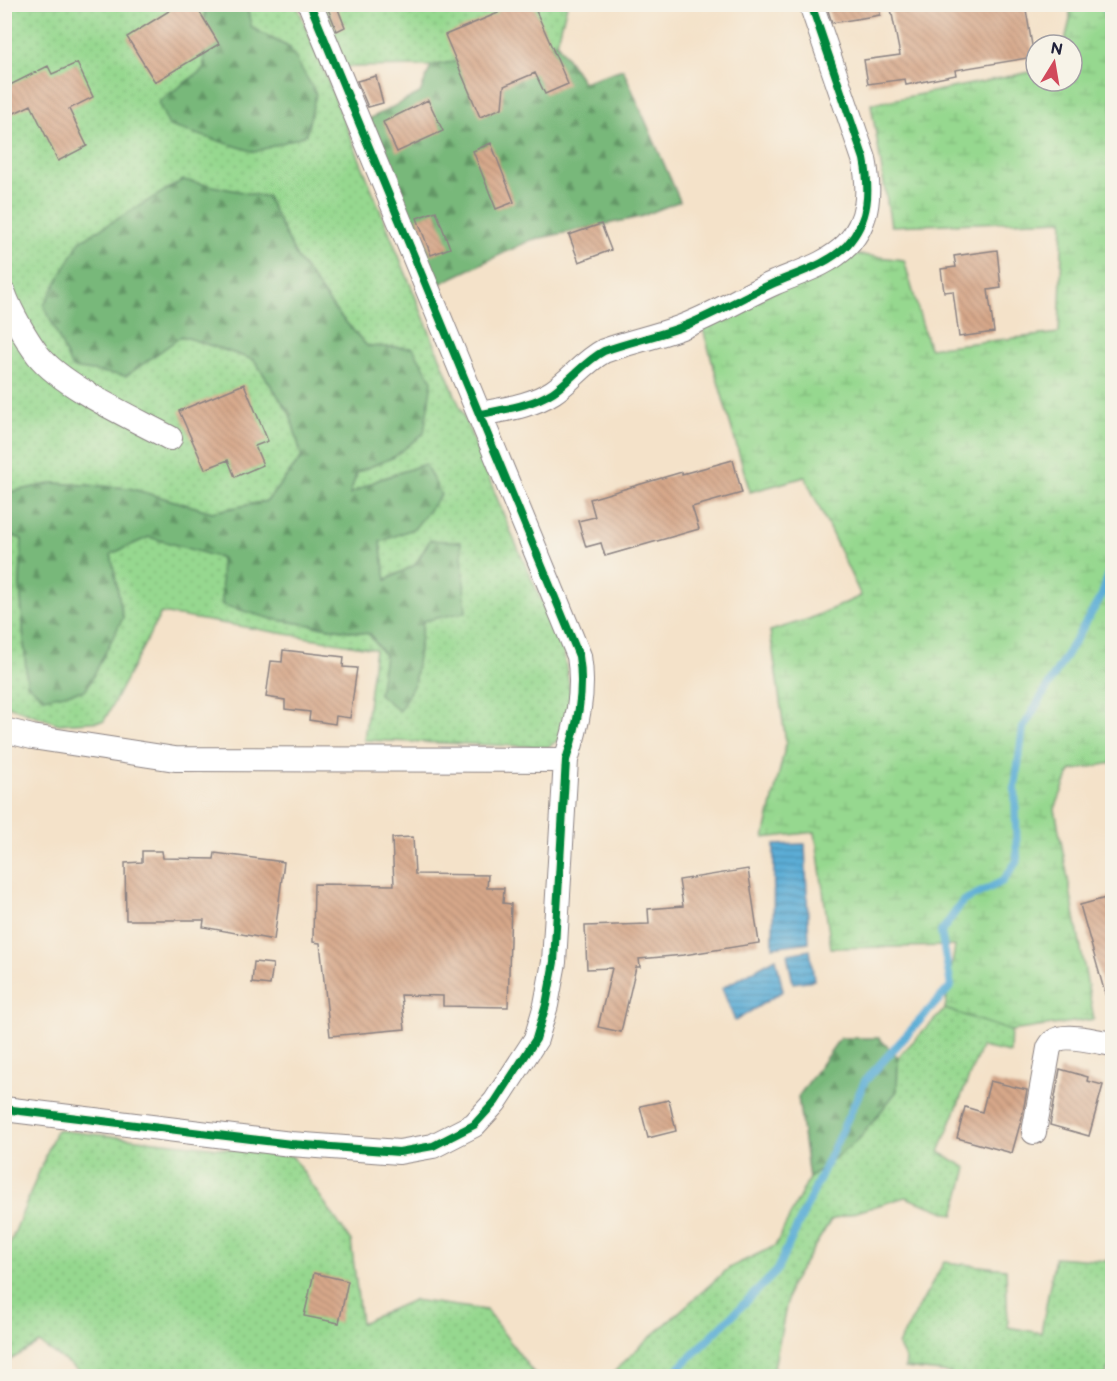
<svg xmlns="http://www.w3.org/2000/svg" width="1117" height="1381" font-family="'Balsamiq Sans',sans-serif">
	<defs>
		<pattern id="grass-dots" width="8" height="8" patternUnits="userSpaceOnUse" patternTransform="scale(1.5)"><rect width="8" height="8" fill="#96d88f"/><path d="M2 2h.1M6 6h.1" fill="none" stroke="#81b97c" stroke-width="1.8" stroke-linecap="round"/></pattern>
		<pattern id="forest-firs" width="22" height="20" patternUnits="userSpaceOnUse" patternTransform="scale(1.5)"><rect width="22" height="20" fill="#78b87a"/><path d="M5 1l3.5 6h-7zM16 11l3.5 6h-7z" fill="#629565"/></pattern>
		<pattern id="wetland-marsh" width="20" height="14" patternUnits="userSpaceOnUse" patternTransform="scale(1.5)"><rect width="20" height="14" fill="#96d88f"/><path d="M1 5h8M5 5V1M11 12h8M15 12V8" fill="none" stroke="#81b97c"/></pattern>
		<pattern id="water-rules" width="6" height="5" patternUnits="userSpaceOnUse" patternTransform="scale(1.5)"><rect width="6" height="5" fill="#5cadd6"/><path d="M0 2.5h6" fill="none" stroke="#4c8caf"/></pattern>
		<pattern id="building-back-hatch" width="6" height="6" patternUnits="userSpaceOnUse" patternTransform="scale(1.5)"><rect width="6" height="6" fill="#d6a789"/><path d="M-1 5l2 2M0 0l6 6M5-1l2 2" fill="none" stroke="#b78f77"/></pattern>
	</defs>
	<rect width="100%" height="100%" fill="#f7f3e8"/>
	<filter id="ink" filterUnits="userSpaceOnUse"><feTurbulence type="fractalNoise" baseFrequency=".0167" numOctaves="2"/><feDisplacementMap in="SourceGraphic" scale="12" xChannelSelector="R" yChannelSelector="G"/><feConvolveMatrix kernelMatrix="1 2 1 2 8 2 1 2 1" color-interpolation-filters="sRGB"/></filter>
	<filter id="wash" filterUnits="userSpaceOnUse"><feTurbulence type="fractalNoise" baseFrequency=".008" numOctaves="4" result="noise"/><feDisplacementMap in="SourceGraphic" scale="24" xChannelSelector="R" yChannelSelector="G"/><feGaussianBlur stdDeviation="1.35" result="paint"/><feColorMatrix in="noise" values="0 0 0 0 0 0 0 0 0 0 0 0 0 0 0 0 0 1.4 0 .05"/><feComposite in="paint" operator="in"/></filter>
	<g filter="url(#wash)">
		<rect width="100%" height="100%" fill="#f4e2c9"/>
		<!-- grass -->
		<path fill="url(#grass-dots)" stroke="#5c7d65" stroke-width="1.5" d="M5,5H205L204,69L158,102L290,48L252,28L246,5H297L512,535L563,649L571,697L563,737L548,747L364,740L375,649L161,613L104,721L59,724L5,705V533L22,539L20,584L27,684L123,618L110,554L149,537L221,558L272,619L369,634L385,656L379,694L414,684L423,621L430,540L415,565L385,580L380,542L415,528L425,464L378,480L349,495L357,472L394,457L413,348L367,346L335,310L297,258L267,197L126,376L182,336L254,360L290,414L302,457L267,501L212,512L129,488L54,483L5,493Z
			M315,5H567L557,43L431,66L341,67Z
			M945,1009L1011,1026L1010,1053L981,1047L939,1152L967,1168L954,1215L905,1197L831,1220L790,1286L774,1368L786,1376H610L635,1351L729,1268L775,1246L809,1178L858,1140L897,1091L898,1057Z
			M56,1130L292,1156L351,1241L361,1323L413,1300L486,1310L536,1376H86L39,1343L5,1363V1256Z
			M1112,1202V1369H1107V1376H950V1373L905,1368L906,1360L898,1345L944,1262L1006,1269L1008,1327L1041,1333L1055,1257L1108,1261Z"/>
		<!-- forest -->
		<path fill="url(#forest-firs)" stroke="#4d6d5a" stroke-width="1.5" d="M205,5H246L252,28L290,48L316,94L306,135L255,152L169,126L158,102L204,69Z
			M557,43L583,82L623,69L680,201L640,217L531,240L433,287L369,119L420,93L431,66Z
			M183,180L267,197L297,258L335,310L367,346L413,348L432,381L424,433L394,457L357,472L350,494L378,480L425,464L441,495L415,528L380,542L386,580L415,565L430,540L461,542L466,612L423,621L414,684L399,711L379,694L385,656L369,634L272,619L222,605L221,558L149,537L111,554L123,618L86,690L44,698L27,684L20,584L22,539L5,533V493L54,483L129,488L212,512L267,501L302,457L290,414L254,360L182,336L126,376L72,368L44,305L80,241Z
			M840,1038H879L898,1057L897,1091L858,1140L809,1178L798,1097Z"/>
		<!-- wetland -->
		<path fill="url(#wetland-marsh)" stroke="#5c7d65" stroke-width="1.5" d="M1070,5H1112V763L1070,771L1055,809L1094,1019L1011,1031L945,1009L955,946L831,948L815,832L764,838L786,743L770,631L809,619L861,596L805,477L750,492L702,326L853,254L904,260L929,348L1059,333L1063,220L891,226L871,104L1036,71V81H1072V45H1064L1070,20Z"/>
		<!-- water -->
		<path fill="url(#water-rules)" stroke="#3f6888" stroke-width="1.5" d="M805,844L809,942L773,947L774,845Z
			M810,950L814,980L793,983L787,954Z
			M776,958L783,991L735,1021L722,988Z"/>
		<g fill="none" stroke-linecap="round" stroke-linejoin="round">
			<!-- stream -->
			<path stroke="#5cadd6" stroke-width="8" d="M1102,4L1112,15
				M671,1376L776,1272L865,1081L951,986L941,932L963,901L1003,881L1017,861L1015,787L1023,728L1102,595L1112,564"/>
		</g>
		<g id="blocks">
			<!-- building -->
			<path fill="url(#building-back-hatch)" d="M180,4H195L219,44L155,82L127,37Z
				M326,4H336L345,27L337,31Z
				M513,4H533L568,84L545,94L535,73L504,86L502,108L480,117L445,35L498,13L497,11Z
				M826,4H879L880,15L832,23Z
				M890,4H1025L1034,57L955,70L956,75L906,85L905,79L868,84L864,60L900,55Z
				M77,63L93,97L69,109L87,146L58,161L31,105L4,118V88L48,66L52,74Z
				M376,76L383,103L368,107L357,81Z
				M428,100L443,131L397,152L383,122Z
				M491,143L514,202L496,209L473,151Z
				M436,211L450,248L431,255L417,218Z
				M601,224L611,250L579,262L569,235Z
				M997,250L1001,288L988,290L994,332L959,337L953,291L944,292L941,269L956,267L954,256Z
				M244,384L268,441L255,446L263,465L235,477L228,460L205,469L179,411Z
				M733,460L742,493L692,507L699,529L605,556L601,543L586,547L578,521L595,517L590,499L682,472V474Z
				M283,650L344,657L343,667L357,668L350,718L336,716L335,724L309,720L310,712L285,709V700L266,697L271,661L282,662Z
				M413,837L415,874L488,875L487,888H504L503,903L511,904L508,1007L443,1006V996L401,995L405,1029L330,1036L320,943L313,942L314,884L394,885L392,838Z
				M142,851H162L163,858L214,859L215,853L284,862L274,940L203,927L204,920H126L125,863L142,862Z
				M748,869L759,943L684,955L639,959L640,967H636L621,1032L598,1027L612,968L587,969L585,926L649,924L648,909L683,906L679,880Z
				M1113,896V996L1106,997L1080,905Z
				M254,962L273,964L270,985L252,983Z
				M1060,1069L1088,1077L1087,1081L1103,1085L1089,1136L1050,1125Z
				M990,1081L1027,1090L1022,1117L1012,1153L957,1138L965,1107L982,1112Z
				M669,1100L676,1131L648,1138L640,1106Z
				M314,1273L348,1281L339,1323L304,1316Z"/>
		</g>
	</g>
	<g filter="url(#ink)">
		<use href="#blocks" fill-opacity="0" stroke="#8b8282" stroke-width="1.5"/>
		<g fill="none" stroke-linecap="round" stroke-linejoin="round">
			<!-- minor casing -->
			<g stroke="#8b8282" stroke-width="26">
				<path id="minor" d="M4,294C11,313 26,339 38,355C62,386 133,418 170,438
					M481,414C505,409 531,406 553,392C571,380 585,361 604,351C629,342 654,337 679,328C712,316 742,297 774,283C800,272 827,265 847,245C870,220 870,190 864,159L811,4
					M4,730L32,737L175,759L566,760
					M4,1109L291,1144L399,1152L433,1146L474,1125L495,1102L536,1039L546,1005L554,962L566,760C577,726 585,692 579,656L310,4
					M1034,1132L1049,1048C1051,1045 1052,1042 1055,1041C1065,1033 1100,1042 1112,1044"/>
			</g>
			<!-- minor -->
			<use href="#minor" stroke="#fff" stroke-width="24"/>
			<!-- cycleway casing -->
			<g stroke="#f7f3e8" stroke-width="11">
				<path id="cycleway" d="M481,414C505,409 531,406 553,392C571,380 585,361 604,351C629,342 654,337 679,328C712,316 742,297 774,283C800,272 827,265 847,245C870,220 870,190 864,159L811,4
					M4,1109L291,1144L399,1152L433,1146L474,1125L495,1102L536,1039L546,1005L554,962L566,760C577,726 585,692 579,656L310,4"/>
			</g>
			<!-- cycleway -->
			<use href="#cycleway" stroke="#00873e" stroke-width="8"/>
		</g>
	</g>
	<!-- margin -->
	<rect width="1117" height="1381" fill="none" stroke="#f7f3e8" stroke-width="24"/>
	<!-- north arrow -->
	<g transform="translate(1054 63) rotate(11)"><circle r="28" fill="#f7f3e8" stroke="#a29fa3" stroke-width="1.5"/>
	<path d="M0-4.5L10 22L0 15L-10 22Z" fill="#d1495b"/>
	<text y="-9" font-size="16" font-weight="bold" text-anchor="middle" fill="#22223b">N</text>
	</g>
</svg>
